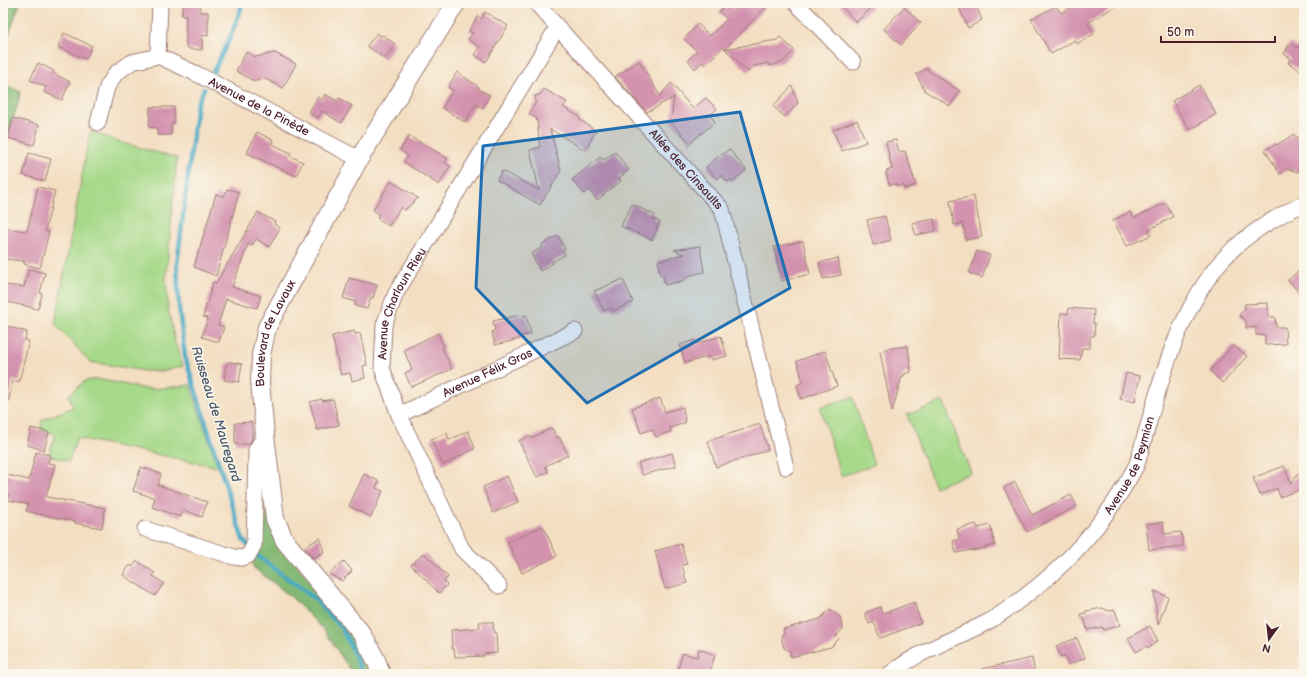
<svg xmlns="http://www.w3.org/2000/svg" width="1307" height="677" font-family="'Balsamiq Sans',sans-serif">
	<rect width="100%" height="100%" fill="#fbf7ec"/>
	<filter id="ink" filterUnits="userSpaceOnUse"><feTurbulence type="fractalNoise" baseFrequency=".025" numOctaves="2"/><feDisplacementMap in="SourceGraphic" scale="8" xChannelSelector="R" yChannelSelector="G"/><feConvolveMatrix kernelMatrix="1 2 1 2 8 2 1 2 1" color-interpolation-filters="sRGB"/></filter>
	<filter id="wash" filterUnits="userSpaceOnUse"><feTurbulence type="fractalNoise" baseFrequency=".012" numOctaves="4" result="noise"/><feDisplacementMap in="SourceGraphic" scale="16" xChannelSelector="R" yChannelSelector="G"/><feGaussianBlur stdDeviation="0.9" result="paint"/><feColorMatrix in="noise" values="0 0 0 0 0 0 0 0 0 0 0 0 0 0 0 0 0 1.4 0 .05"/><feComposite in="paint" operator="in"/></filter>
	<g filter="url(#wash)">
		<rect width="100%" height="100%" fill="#f3dec1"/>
		<!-- green -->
		<path fill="#a6d989" stroke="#787c5a" d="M90,131L123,143L177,158L166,279L168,308L175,342L183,366L164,371H145L90,362L55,324Z
			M97,379L146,389L165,388L190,385L218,467L77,438L69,461L50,456L49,455L55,434L41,430L42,420L73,407L69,395L85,381Z
			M853,397L874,465L841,476L820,407Z
			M943,401L971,473L935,487L907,415Z"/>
		<!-- forest -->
		<path fill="#84b975" stroke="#676c50" d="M3,3H20L3,51Z
			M3,84L21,92L3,155Z
			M264,508L277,540L352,634L371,674H353L323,629L290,596L253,567L254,535Z"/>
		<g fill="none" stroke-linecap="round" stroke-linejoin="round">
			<!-- stream -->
			<path stroke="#46a9c5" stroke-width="4.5" d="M213,72L230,38L243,3
				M204,89L197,104L177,264L179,308L185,357L243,540L259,557L315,599L341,627L355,655L362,674"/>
		</g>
		<g id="blocks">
			<!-- building -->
			<path fill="#d392ae" d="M183,3H200V12H208V36L202,35V50L189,49L186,46V16H182Z
				M727,3L735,10L742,3H770L725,49L723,47L705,65L702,62L695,69L688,60L697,51L684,39L698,24L710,36L727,19L719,12Z
				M838,3H877L856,22Z
				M957,3H975L982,20L968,28Z
				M1079,3H1121L1088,23L1094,34L1077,44L1075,40L1051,54L1031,19L1056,6L1061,13Z
				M904,7L921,23L901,45L884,29Z
				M485,12L508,26L486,62L475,55L480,47L468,39L473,33L469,31L478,16L481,19Z
				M64,33L92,46L86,59L58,47Z
				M377,33L381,36L383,35L395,44L385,59L367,46Z
				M780,37L794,50L783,62L769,66L768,63L754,66L748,72L725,49L777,40Z
				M1304,37V72L1288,63L1291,58L1284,54L1290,43L1298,48Z
				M246,52L255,57L275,53L296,64L283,88L265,79L254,81L236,71Z
				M639,61L660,96L671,83L693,109L706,98L717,109L710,115L715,122L690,143L671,122L674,97L647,112L615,77Z
				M38,63L54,71L53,73L70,82L62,100L44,92L46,87L30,80Z
				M928,68L930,72L960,91L950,106L925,91L916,74Z
				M457,72L479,87L478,89L490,95L482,108L476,104L465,122L442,108L453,90L448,87Z
				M1199,85L1216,114L1190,130L1172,101Z
				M792,86L798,103L785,117L773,106Z
				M544,89L567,102L563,107L580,117L579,119L596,131L585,150L550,129L561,171L540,205L497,180L502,171L539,190L530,150L540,147L537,121L536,120L537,119L529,114L536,102L535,96L540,95Z
				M325,94L337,101L339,98L352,106L341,123L322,111L318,118L309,112L318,97L322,100Z
				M150,107H174V124H171V135H157V128L149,127Z
				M13,118L39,125L34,145L8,138Z
				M857,120L866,142L842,151L833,130Z
				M257,132L273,140L272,144L291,153L290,156L303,162L296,176L247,153Z
				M1294,134L1304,149V164L1300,167L1298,172L1288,169L1280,174L1265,150L1276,144L1277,145Z
				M409,136L447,158L445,163L450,166L439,185L404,162L408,156L400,150Z
				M896,140L899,152L905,151L916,185L904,189L903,185L897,187L896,184L889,185L886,171L892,169L886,142Z
				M729,149L746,170L732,182L731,179L727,182L722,175L717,179L706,167L721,154L722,155Z
				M615,152L629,170L619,178L621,181L597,200L589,190L584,194L572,180L600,157L604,160Z
				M29,153L51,159L45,181L23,175Z
				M391,181L418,198L405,210L401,207L389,226L377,218L379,214L373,210Z
				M38,187L55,191L45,231L49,232L40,268L24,264V261L3,259V228L27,231Z
				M227,189L239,192L216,276L194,267L216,194L224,197Z
				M974,196L982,237L966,240L963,223L954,225L950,201Z
				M1166,203L1173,217L1148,230L1151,235L1127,246L1113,220L1130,212L1134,218Z
				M632,204L655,215L653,219L660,222L652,240L621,226Z
				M258,212L275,222L274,224L280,228L269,247L256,239L252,246L248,244L232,287L261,296L257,308L226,299L218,325L224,327L219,342L202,337L208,318L203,317L213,282L216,283Z
				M885,216L891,240L873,245L867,220Z
				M934,219L936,231L916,235L912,223Z
				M558,236L565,249L563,250L565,255L552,262L553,263L540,271L531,254L543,247L542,244Z
				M803,241L810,274L781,281L774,247Z
				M700,246L704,272L691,275L682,281L665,285L663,275H660L658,261L684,254L674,250Z
				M977,251L990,255L982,278L969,273Z
				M838,258L841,275L823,279L819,263Z
				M1304,267V298L1288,280Z
				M29,269L45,273L40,293L42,294L38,309L3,301V285L24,287Z
				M349,278L377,285L373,298L371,297L367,309L355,306L356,302L343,298Z
				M623,279L633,302L613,311L611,308L604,311L594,291Z
				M1268,303V317H1275L1276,327H1285L1286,344L1265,345V335H1256V327L1246,328V321L1239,315L1245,309V304Z
				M1069,308L1094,310L1093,324L1095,323L1094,336H1090V348H1082L1080,360L1059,359L1061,313L1068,314Z
				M520,315V317L526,315L531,334L519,337L520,339L495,345L492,332L495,330L493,321Z
				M3,325L27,332L25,340L29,341L19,382L13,380L8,403L3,402Z
				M354,331L355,334L360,333L367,365L363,366L365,378L352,381L350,373L341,375L332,336Z
				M438,333L444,347L442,348L452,369L411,387L405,373L412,370L404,350Z
				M721,336L727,356L711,360L710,356L685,363L680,345L695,340L696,344Z
				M1233,345L1247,356L1223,383L1210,371Z
				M908,346L911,372L904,374V376H902L892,412L880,352L885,350V349Z
				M825,351L837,386L801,399L797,385L803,382L797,361Z
				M230,362L242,364L239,382L224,380L226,365Z
				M1126,373L1140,376L1135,402L1120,399Z
				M660,398L665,412L683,407L685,423L670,428L671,431L656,437L652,429L641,433L632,408Z
				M322,399V401L333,399L339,425L317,430L310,402Z
				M252,422V439L249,444H235V423Z
				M760,424L768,450L716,467L708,441Z
				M31,428L49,432L44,450L27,445Z
				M552,428L557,438L559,437L568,455L545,466L548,472L537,477L519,441L529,436L531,438Z
				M468,431L475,448L443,465L431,439L447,433L449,440Z
				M36,452L50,455L48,463L55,464L46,497L105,508L102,528L75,523L76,522L26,511L28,504L8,500L9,495L3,493V474L29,480Z
				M672,453L676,466L642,475L638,463Z
				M1284,466L1291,484L1304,466V488L1280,497L1277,488L1260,495L1253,478Z
				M141,467L161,474L158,485L207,502L202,517L183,510L181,517L152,507L155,498L133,491Z
				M364,474L379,481L376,488L383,491L371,517L349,506Z
				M507,476L518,502L493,513L483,487Z
				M1015,482L1032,515L1071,495L1077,506L1027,532L1004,488Z
				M1163,522L1164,534L1181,532L1183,546L1149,550L1146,524Z
				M976,524L978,528L990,525L995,545L973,551L972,550L956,553L953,541L959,539L957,529Z
				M543,526L557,556L522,573L508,542Z
				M320,538L324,552L313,558L304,547Z
				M681,544L687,564L682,565L687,583L665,589L655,551Z
				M424,553L448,577L444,581L447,585L439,593L411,565Z
				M137,561L155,573L153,576L164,583L155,596L123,575L130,565L132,567Z
				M344,561L352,571L342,581L329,574Z
				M1154,591L1168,597L1158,625Z
				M914,602L921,623L880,638L874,622L869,624L865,613L880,607L882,614Z
				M1102,608L1109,611L1115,610L1120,625L1103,630L1102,627L1087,630L1085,620L1080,614L1086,613V611Z
				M830,609L840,617L843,629L836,636L839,639L831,647L791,657L790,651L784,648L781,637L784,633L783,629L820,619Z
				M479,622H493L494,633H496L497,653L484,654V656L455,657L454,649H452L451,630L480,628Z
				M1150,626L1158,641L1148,648L1147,646L1136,652L1128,638Z
				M1077,638L1085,658L1068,665L1064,655L1061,657L1056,646Z
				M699,649L715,655L709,674H676L683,653L697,657Z
				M1032,658L1035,674H982L981,669Z"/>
		</g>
	</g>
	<g filter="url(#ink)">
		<use href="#blocks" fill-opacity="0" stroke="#9e7e76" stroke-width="1"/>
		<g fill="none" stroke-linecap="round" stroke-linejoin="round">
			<!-- minor casing -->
			<g stroke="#9e7e76" stroke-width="17">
				<g id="minor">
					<path id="s1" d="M536,3L722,209L786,467"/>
					<path d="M796,3L853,62"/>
					<path d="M158,56L160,3"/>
					<path id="s2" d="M98,123L107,87L116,73L132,62L158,56L197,74L359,159"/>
					<path id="s3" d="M399,415L575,331"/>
					<path d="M145,529L234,557L241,558L248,556L254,545L256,450L265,435"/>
					<path id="s4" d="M499,586L462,549L399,415L382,368L384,325L396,293L557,28"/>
					<path id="s5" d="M890,674C919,650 959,638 991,620C1003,613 1013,605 1024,597C1072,561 1109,518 1137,464C1157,396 1172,323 1218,265C1238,240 1275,216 1304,204"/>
				</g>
			</g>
			<!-- tertiary casing -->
			<g stroke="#9e7e76" stroke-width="20">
				<g id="tertiary">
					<path id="s6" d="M381,674L376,660L362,634L285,541L275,519L265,435L260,382L261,355L267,327L359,159L456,3"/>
				</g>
			</g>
			<!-- minor -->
			<use href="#minor" stroke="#fff" stroke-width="15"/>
			<!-- tertiary -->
			<use href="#tertiary" stroke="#fff" stroke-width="18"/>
		</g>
	</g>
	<!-- marked area -->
	<path fill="#1f6fb2" fill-opacity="0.2" stroke="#1f6fb2" stroke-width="3" stroke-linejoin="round" d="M740,112L790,288L587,403L476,288L483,146Z"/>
	<g text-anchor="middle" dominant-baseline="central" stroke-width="3" stroke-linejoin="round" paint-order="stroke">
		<!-- street labels -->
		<g font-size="12" fill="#4a1f2b" stroke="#fbf7ec">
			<text stroke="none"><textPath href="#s2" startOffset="213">Avenue de la Pinède</textPath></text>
			<text stroke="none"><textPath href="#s1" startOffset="224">Allée des Cinsaults</textPath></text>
			<text stroke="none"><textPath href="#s4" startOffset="319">Avenue Charloun Rieu</textPath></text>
			<text stroke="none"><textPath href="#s6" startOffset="379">Boulevard de Lavaux</textPath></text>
			<text stroke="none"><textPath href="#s3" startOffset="98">Avenue Félix Gras</textPath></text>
			<text stroke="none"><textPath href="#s5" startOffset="327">Avenue de Peymian</textPath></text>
		</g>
		<!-- water labels -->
		<g font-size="13" font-style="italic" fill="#485669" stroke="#fbf7ec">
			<text transform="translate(216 414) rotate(73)">Ruisseau de Mauregard</text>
		</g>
	</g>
	<!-- margin -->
	<rect width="1307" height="677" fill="none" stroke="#fbf7ec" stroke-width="16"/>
	<!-- north arrow -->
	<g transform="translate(1269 639) rotate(195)" stroke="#fbf7ec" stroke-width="3" paint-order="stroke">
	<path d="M0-3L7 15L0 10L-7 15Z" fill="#4a1f2b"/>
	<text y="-6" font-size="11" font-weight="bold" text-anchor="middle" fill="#4a1f2b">N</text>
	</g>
	<!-- scale -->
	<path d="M1161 36v6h114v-6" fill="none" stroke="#4a1f2b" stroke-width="2"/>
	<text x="1167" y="36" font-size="12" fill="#4a1f2b" stroke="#fbf7ec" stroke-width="3" paint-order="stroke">50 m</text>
</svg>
